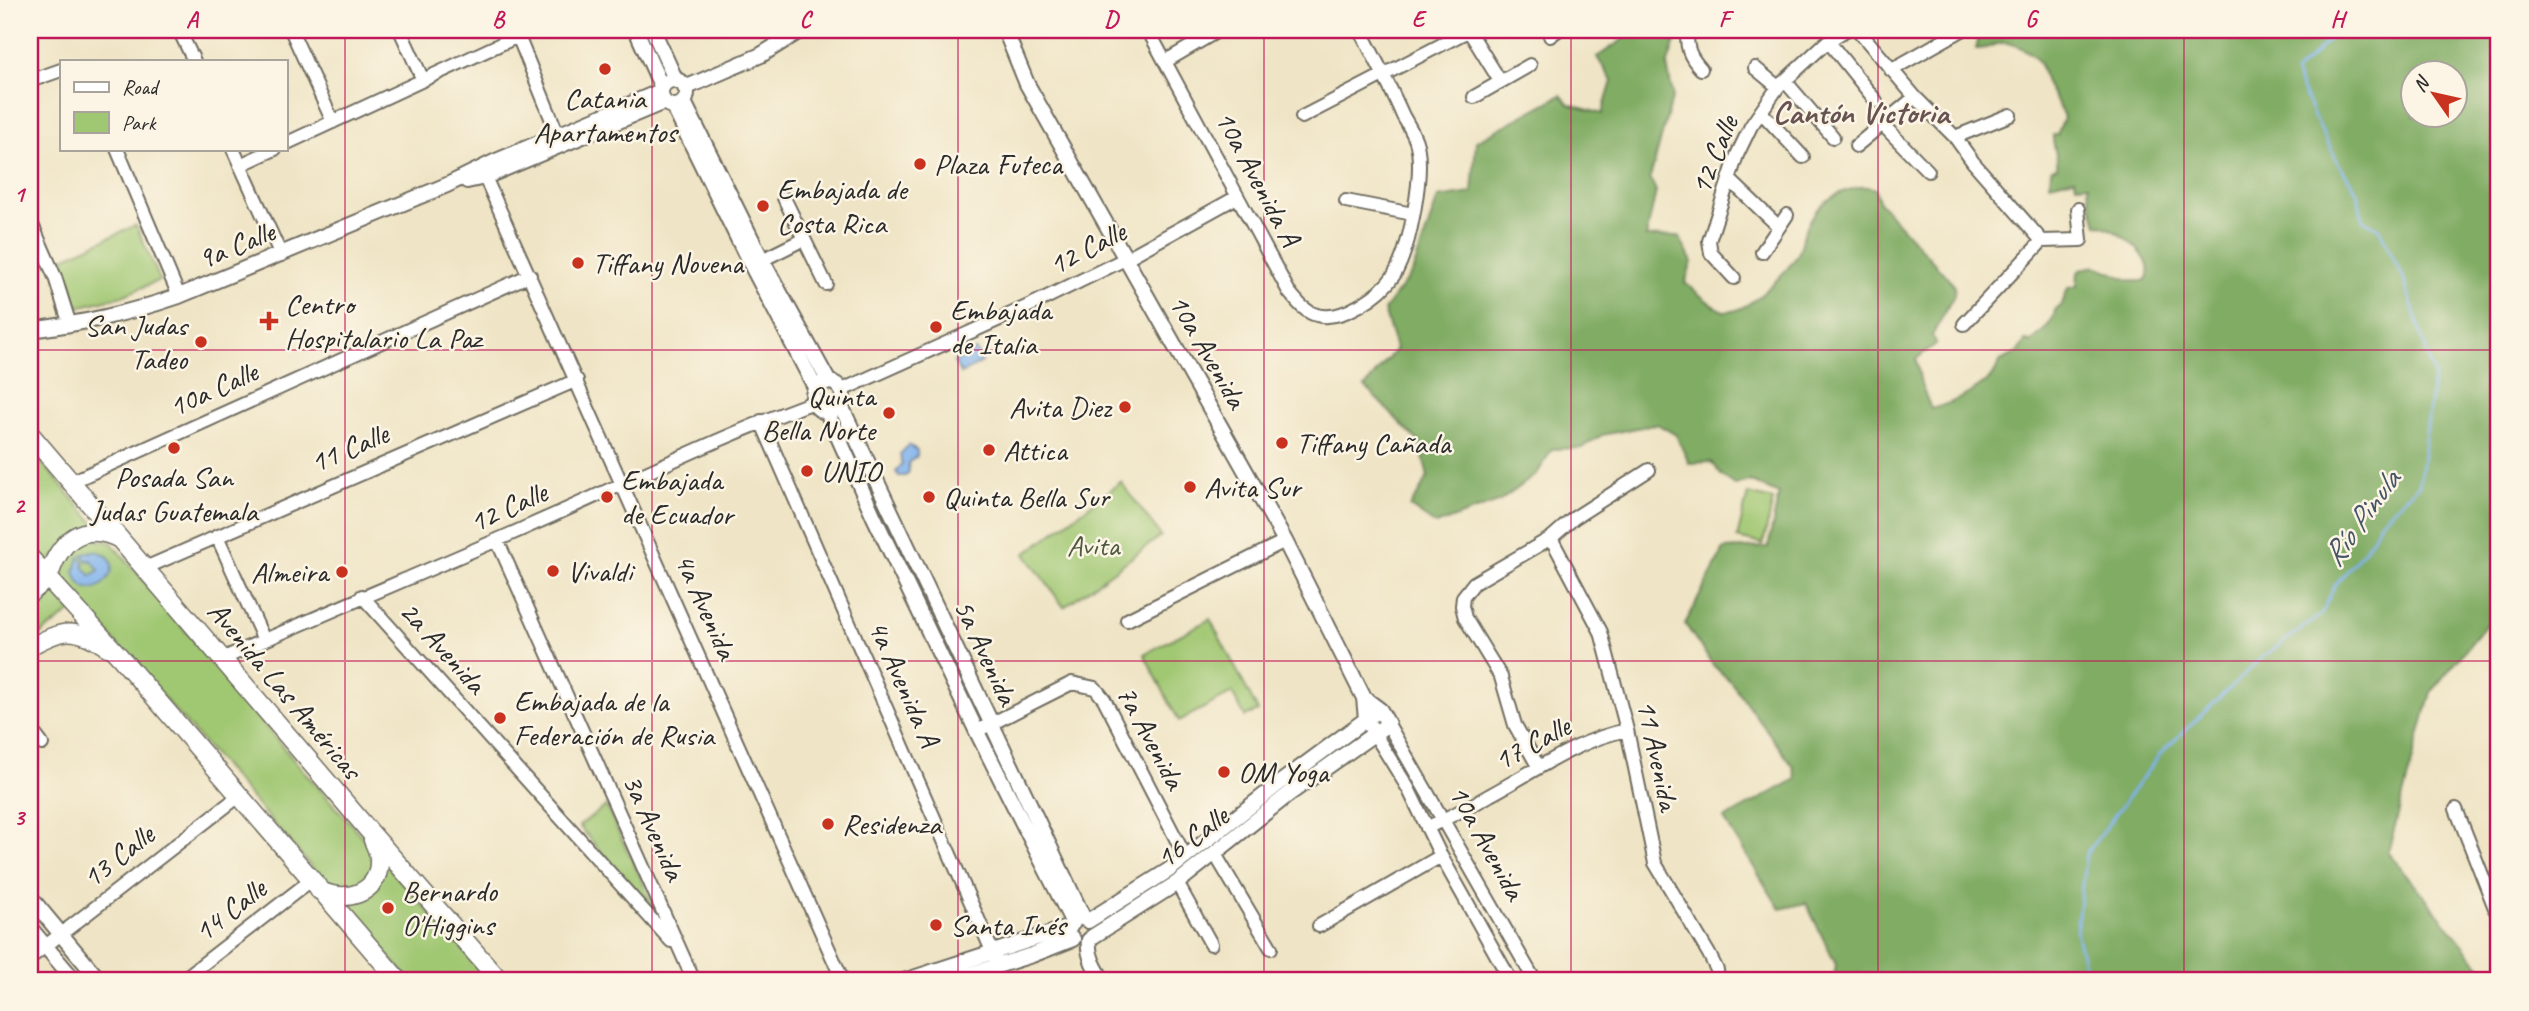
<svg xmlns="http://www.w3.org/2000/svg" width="2529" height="1011" font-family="Caveat,sans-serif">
	<rect width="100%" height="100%" fill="#fcf5e5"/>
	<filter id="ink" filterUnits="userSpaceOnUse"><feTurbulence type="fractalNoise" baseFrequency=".0143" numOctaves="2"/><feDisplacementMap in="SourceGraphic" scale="14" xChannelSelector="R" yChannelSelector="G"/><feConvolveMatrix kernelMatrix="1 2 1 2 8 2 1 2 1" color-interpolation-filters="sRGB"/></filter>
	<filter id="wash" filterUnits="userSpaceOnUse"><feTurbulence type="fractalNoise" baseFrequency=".00686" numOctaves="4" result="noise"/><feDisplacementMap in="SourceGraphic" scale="28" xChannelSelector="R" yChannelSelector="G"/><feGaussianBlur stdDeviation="1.57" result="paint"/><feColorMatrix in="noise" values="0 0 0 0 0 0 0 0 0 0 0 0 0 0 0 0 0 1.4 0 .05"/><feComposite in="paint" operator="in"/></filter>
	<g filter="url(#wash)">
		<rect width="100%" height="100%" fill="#efe4c5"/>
		<!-- green -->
		<path fill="#a0c772" stroke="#66794e" stroke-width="2" d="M136,225L160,280L122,296L74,308L57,261Z
			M30,449L96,525L46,563L30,544Z
			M1121,482L1161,536L1064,607L1025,554Z
			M1748,494L1773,500L1763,544L1737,538Z
			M84,539L111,542L292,758L375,851L371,880L334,893L56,574L61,561Z
			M47,584L72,611L30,642V598Z
			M1210,619L1258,711L1245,717L1232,693L1179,721L1144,654Z
			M606,806L662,923L579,826Z
			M382,860L491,981H411L341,903L356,898Z"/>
		<!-- forest -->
		<path fill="#80ac64" stroke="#566c48" stroke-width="2" fill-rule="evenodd" d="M1637,30H1648L1675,42L1667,66L1673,95L1650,178L1656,191L1646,237L1679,236L1692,262L1685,283C1695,290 1713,308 1724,311C1745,317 1789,270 1798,254C1802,247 1802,240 1804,233C1812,212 1827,196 1849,190C1859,187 1865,185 1875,189L1880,203L1955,286L1954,295L1932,336L1936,344L1916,359L1921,384L1931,409C1953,403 1995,385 2000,361L2017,353L2026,340L2030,343C2039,335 2054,323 2055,310L2062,304L2068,288L2077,286L2078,272C2103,254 2120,288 2146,280C2159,258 2116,228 2097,224C2093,209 2088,198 2088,184L2076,185L2075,178L2050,184L2051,169L2057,167C2059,157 2052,146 2053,135H2057L2064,118C2061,107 2055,99 2049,89C2044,82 2044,71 2039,63C2033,53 2015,42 2002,43C1992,44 1990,50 1976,49L1979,37L1991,30H2499V609L2431,692L2388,852L2482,968L2499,974V981H1833L1836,965L1806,903L1780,909L1724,819L1796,779L1793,766L1730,681L1713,665L1685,624L1724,549L1768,547L1779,494L1750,481L1735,485L1721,475L1711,462L1689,463L1676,435L1657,424L1602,435L1582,448L1552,449L1537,474L1500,501L1436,525L1410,507L1428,477L1420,443L1365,387L1396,349L1384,310L1412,273L1438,198L1472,193L1476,141L1561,95L1569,104L1602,114L1612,81L1597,57ZM2414,74H2456V116H2414Z"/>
		<!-- water -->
		<path fill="#81b4ee" stroke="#56708c" stroke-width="2" d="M976,350L982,362L961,374L954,362Z
			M909,445L917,450V456L908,463L909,472L905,476H899L896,472L902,464L900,454Z
			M93,551C140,557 86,618 75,571L79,557L85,563L83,566L91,576L99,570L91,560L88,561L82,555Z"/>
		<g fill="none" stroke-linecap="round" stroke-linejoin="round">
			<!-- stream -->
			<path stroke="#81b4ee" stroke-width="2.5" d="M2088,981L2076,931L2086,854L2160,754L2264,656L2321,615L2335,585L2365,550L2380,522L2419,485L2434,375L2403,277L2379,229L2363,220L2357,192L2339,164L2314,117L2295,73L2339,30"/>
		</g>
	</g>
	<g filter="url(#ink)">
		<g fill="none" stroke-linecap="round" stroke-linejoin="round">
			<!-- minor casing -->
			<g stroke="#706c61" stroke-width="16">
				<path id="minor" d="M179,30L194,61
					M291,30L333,122
					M400,30L423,80
					M1148,30L1289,292C1297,301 1304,312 1317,315C1342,322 1381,295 1394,275C1410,249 1424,174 1417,145C1415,135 1408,125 1403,116C1390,86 1375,58 1360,30
					M1688,30C1685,47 1690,57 1701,69
					M1858,30L1915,97L1955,137L1973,162L2042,241
					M516,31L558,135L557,144
					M1550,36L1558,30
					M1828,41L1876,101
					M1166,61L1219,30
					M1755,68L1778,87
					M1891,70L1962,30
					M30,81L61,70
					M1785,81L1833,137
					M1474,97L1530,65
					M1761,112L1803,157
					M1302,117L1466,32L1471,34L1500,81
					M1882,124L1928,171
					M1955,137L2010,115
					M285,144L518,36
					M1856,146L1915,97
					M117,149L179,296
					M233,149L281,255
					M240,165L275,149
					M485,177L843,981
					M1730,180L1779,227
					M784,198L826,284
					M1346,201L1413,214
					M30,220L55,277L70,325
					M1762,252L1787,215
					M762,260L804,239
					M1734,278L1711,253L1709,241L1737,155L1751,126L1778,87L1828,41L1846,30
					M1964,324L2042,241L2081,240L2078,209
					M842,390L1033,304L1125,259L1237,197
					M761,421L996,960
					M71,482L530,275
					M217,536L264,640
					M1551,538L1601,632L1627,730L1655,863L1709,954L1717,970L1718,981
					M497,540L694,981
					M145,568L577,380
					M362,596L671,941
					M1127,620L1285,541
					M222,659C326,612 433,569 538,522C629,482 720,436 814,402
					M1388,724L1535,981
					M30,728L42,744
					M983,728L1072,683L1095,688L1104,699L1186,858
					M1374,733L1408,788L1441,856L1511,981
					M1538,766L1515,725L1501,677L1465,618L1462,606L1463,597L1474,583L1551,538L1574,518L1649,470
					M2456,809L2499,918
					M1427,828C1448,817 1470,807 1490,795C1535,771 1577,740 1627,730
					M1215,854L1271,948
					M1177,883L1211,944
					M1319,926L1441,856
					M30,958L239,796
					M181,981L310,881"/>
			</g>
			<!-- tertiary casing -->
			<g stroke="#706c61" stroke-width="18">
				<path id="tertiary" d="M636,30L662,88
					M653,30L676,81
					M1005,30L1027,84L1285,541L1364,698L1366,719L1374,733
					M661 93a13 13 0 1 1 26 0a13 13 0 1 1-26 0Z
					M685,88L761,55L801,30
					M684,102L762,260L829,382
					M673,106L744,251L816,389
					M467,181L485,177L664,102
					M30,330C85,323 126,314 179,296L447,185L494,162L661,91
					M813 397a15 15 0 1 1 30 0a15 15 0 1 1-30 0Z
					M841,406L1084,919
					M827,412L874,517L977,732L1073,923
					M30,897L100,981
					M1088,921L1169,870L1281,782L1372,715
					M30,928L75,981
					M1092,937L1177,883L1289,794L1388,724L1380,710L1364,698
					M1089,940C1087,955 1095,968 1103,981
					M904,981L1070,927
					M949,981L1032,955L1073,939"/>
			</g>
			<!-- secondary casing -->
			<g stroke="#706c61" stroke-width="19">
				<path id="secondary" d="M30,594L48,579
					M30,647C62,629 75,626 107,648"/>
			</g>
			<!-- primary casing -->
			<g stroke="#706c61" stroke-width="21">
				<path id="primary" d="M30,434L370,832L500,981
					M30,558L120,657L399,981
					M48,579C58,543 81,519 120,539
					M319,890C344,904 379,894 379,862C380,854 376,847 373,840"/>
			</g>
			<!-- minor -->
			<use href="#minor" stroke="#fff" stroke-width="12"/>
			<!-- tertiary -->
			<use href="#tertiary" stroke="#fff" stroke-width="14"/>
			<!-- secondary -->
			<use href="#secondary" stroke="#fff" stroke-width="16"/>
			<!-- primary -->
			<use href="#primary" stroke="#fff" stroke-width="18"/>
		</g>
	</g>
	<!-- grid -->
	<path fill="none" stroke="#c2185b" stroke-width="2" stroke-opacity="0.55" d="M345,30V981M652,30V981M958,30V981M1264,30V981M1571,30V981M1878,30V981M2184,30V981M30,350H2499M30,661H2499"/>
	<!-- markers -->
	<g fill="#c8321e" stroke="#fcf5e5" stroke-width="2.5">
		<circle cx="605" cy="69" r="7"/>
		<circle cx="920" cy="164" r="7"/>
		<circle cx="763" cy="206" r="7"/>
		<circle cx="578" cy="263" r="7"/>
		<path d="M265.5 310.5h7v7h7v7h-7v7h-7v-7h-7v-7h7z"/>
		<circle cx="936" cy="327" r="7"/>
		<circle cx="201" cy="342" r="7"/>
		<circle cx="1125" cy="407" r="7"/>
		<circle cx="889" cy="413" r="7"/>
		<circle cx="1282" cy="443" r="7"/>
		<circle cx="174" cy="448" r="7"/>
		<circle cx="989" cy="450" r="7"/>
		<circle cx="807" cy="471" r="7"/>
		<circle cx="1190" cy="487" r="7"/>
		<circle cx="607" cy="497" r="7"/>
		<circle cx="929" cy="497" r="7"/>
		<circle cx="553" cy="571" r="7"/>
		<circle cx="342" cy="572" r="7"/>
		<circle cx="500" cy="718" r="7"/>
		<circle cx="1224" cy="772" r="7"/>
		<circle cx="828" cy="824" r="7"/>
		<circle cx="388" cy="908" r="7"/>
		<circle cx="936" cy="925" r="7"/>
	</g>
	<g text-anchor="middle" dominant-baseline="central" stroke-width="5" stroke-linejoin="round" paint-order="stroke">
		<!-- poi labels -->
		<g font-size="30" fill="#2b2b2b" stroke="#fcf5e5" text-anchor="start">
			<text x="605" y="98" text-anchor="middle">Catania<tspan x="605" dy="34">Apartamentos</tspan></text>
			<text x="934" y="164">Plaza Futeca</text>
			<text x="777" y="189">Embajada de<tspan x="777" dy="34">Costa Rica</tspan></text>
			<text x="592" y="263">Tiffany Novena</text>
			<text x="285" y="304">Centro<tspan x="285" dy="34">Hospitalario La Paz</tspan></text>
			<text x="950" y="310">Embajada<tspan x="950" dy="34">de Italia</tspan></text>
			<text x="187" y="325" text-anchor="end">San Judas<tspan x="187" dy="34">Tadeo</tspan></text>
			<text x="875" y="396" text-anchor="end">Quinta<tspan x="875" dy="34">Bella Norte</tspan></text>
			<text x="1111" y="407" text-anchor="end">Avita Diez</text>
			<text x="1296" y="443">Tiffany Cañada</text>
			<text x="1003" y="450">Attica</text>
			<text x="821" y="471">UNIO</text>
			<text x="174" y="477" text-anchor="middle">Posada San<tspan x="174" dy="34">Judas Guatemala</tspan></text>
			<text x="621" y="480">Embajada<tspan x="621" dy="34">de Ecuador</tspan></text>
			<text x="1204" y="487">Avita Sur</text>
			<text x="943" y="497">Quinta Bella Sur</text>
			<text x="567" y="571">Vivaldi</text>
			<text x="328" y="572" text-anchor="end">Almeira</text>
			<text x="514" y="701">Embajada de la<tspan x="514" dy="34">Federación de Rusia</tspan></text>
			<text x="1238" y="772">OM Yoga</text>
			<text x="842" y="824">Residenza</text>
			<text x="402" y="891">Bernardo<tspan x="402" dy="34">O'Higgins</tspan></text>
			<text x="950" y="925">Santa Inés</text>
		</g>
		<!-- street labels -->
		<g font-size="30" fill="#2b2b2b" stroke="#fcf5e5">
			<text transform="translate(1714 155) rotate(-68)">12 Calle</text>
			<text transform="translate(1258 178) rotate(62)">10a Avenida A</text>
			<text transform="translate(236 245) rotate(-22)">9a Calle</text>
			<text transform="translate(1087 248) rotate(-27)">12 Calle</text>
			<text transform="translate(1208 351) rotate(60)">10a Avenida</text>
			<text transform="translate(213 389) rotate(-24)">10a Calle</text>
			<text transform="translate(349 448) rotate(-23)">11 Calle</text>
			<text transform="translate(508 507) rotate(-24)">12 Calle</text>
			<text transform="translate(706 606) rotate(66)">4a Avenida</text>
			<text transform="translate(443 647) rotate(48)">2a Avenida</text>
			<text transform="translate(986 652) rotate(65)">5a Avenida</text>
			<text transform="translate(904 683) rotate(66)">4a Avenida A</text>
			<text transform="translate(285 690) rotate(50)">Avenida Las Américas</text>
			<text transform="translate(1151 737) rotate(62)">7a Avenida</text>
			<text transform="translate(1532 743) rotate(-28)">17 Calle</text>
			<text transform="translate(1658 755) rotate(78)">11 Avenida</text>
			<text transform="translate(654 827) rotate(66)">3a Avenida</text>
			<text transform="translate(1192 837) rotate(-37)">16 Calle</text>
			<text transform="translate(1487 842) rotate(61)">10a Avenida</text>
			<text transform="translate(118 856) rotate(-38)">13 Calle</text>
			<text transform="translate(230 910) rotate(-38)">14 Calle</text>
		</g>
		<!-- park labels -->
		<g font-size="30" fill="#4e5a40" stroke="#fcf5e5">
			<text x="1093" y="545">Avita</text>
		</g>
		<!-- neighbourhood labels -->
		<g font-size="32" font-weight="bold" fill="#675452" stroke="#fcf5e5">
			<text x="1861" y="112">Cantón Victoria</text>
		</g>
		<!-- water labels -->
		<g font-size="32" font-style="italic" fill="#455466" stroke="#fcf5e5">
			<text transform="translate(2361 518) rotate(-54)">Río Pinula</text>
		</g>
	</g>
	<!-- margin -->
	<rect width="2529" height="1011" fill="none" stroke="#fcf5e5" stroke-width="77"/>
	<!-- legend -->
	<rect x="60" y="60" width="228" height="91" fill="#fcf5e5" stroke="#a8a49b" stroke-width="2"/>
	<rect x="74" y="82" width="35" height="10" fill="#ffffff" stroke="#a8a49b" stroke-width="2"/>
	<text x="122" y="94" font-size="21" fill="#2b2b2b">Road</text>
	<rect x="74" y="112" width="35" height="21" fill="#a0c772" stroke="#a8a49b" stroke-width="2"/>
	<text x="122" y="130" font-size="21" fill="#2b2b2b">Park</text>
	<!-- north arrow -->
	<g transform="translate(2434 94) rotate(304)"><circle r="33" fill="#fcf5e5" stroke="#a8a49b" stroke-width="2"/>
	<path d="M0-5L12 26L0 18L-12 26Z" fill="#c8321e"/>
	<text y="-10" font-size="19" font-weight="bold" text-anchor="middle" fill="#2b2b2b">N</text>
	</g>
	<rect x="38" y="38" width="2452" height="934" fill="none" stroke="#c2185b" stroke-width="2.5"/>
	<g font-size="23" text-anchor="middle" font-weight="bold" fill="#c2185b">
		<text x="192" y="27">A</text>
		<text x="498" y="27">B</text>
		<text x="805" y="27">C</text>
		<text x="1111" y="27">D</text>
		<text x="1418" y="27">E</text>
		<text x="1724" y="27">F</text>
		<text x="2031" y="27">G</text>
		<text x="2337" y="27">H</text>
		<text x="19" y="202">1</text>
		<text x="19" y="513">2</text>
		<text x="19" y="825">3</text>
	</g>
</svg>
